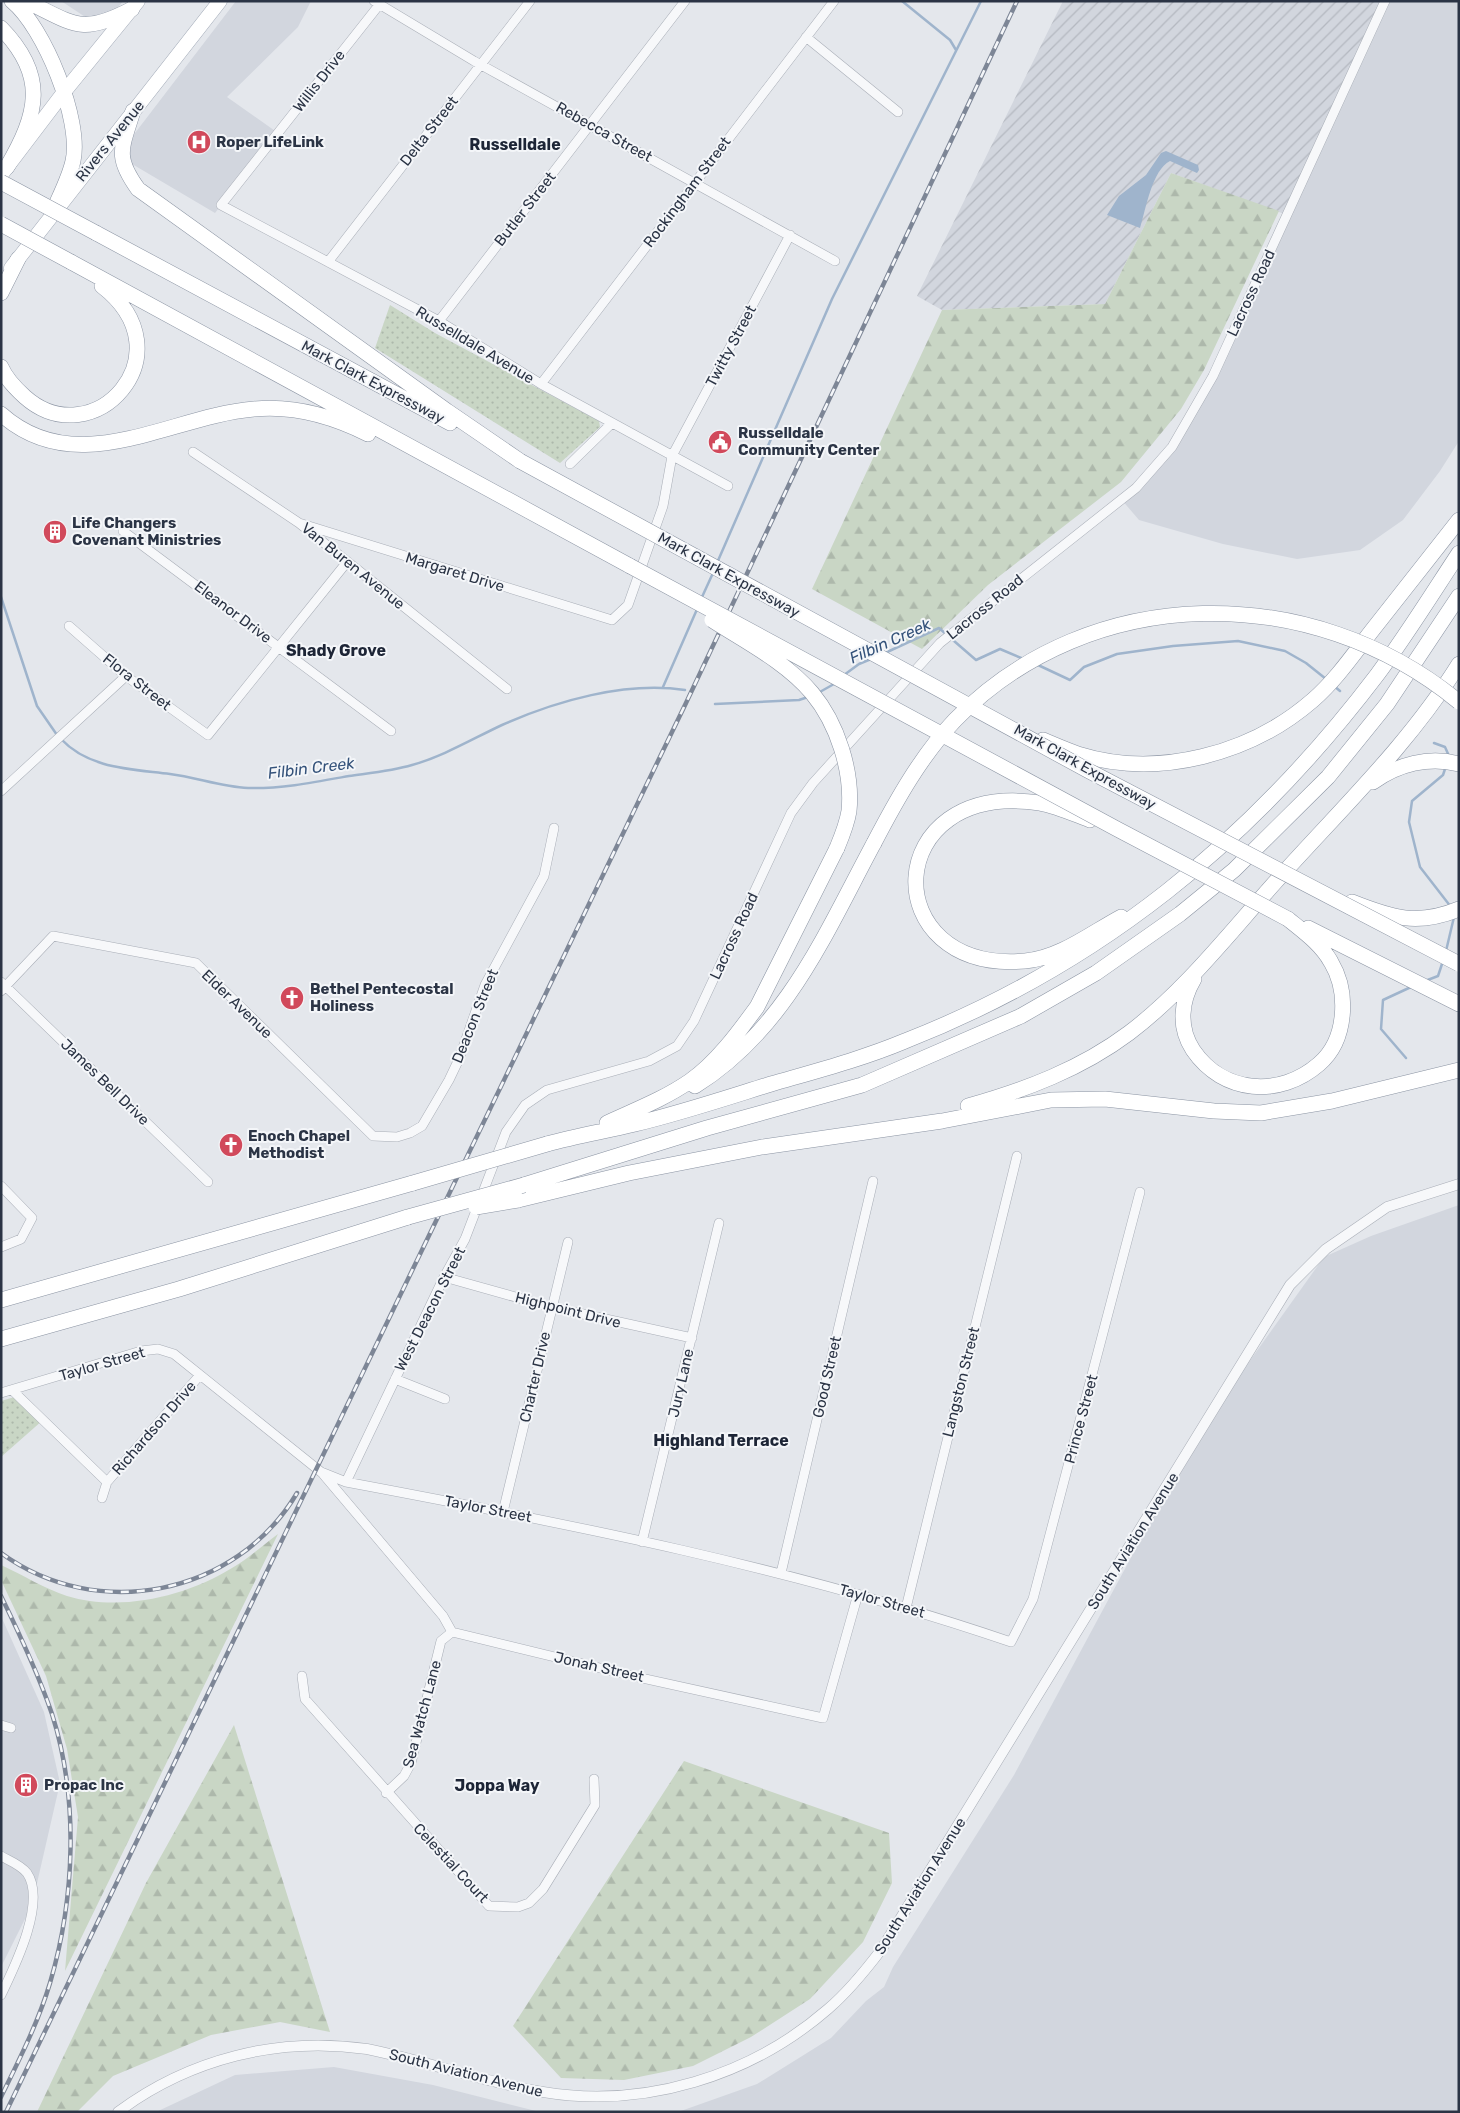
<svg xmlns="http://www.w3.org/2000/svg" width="1460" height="2113" font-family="Rubik,sans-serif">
	<defs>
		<pattern id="industrial-furrows" width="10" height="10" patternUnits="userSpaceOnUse" patternTransform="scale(1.25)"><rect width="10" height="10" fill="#d2d6de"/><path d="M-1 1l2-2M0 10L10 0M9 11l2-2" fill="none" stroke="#b4b8c0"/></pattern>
		<pattern id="forest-firs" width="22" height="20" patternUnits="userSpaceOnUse" patternTransform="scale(1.25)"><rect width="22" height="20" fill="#c9d6c5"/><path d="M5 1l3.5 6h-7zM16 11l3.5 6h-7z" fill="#adb8ab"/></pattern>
		<pattern id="park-dots" width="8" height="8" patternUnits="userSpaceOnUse" patternTransform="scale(1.25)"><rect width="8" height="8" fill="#c9d6c5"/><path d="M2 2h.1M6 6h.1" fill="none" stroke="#adb8ab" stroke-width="1.8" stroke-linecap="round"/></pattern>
	</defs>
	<rect width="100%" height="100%" fill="#e4e7ec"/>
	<!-- built -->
	<path fill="#d2d6de" d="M61,1H123L112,15L93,22Z
		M236,1H311L298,27L227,97L278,133L215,213L127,161L132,137Z
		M1373,1H1459V441L1440,471L1403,520L1360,550L1297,559L1223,544L1139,520L1121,499L1172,447L1213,376L1382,6Z
		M1459,1205V2112H678L757,2084L831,2038L866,2001L884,1987L893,1967L1014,1775L1176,1474L1241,1373L1324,1257L1371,1236Z
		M1,1616L44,1712L60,1783L32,1905L1,1967Z
		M334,2067L433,2085L540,2112H156L235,2075Z"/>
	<!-- industrial -->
	<path fill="url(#industrial-furrows)" d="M1063,1H1373L1383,6L1287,215L1171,173L1105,304L942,310L917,296Z"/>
	<!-- forest -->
	<path fill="url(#forest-firs)" d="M1171,173L1279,211L1204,370L1181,409L1121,482L988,585L922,649L812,589L942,310L1105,304Z
		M278,1534L65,1971L78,1817L67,1749L46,1676L1,1580V1565C23,1575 45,1589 67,1596C120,1612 185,1597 232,1568C248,1559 263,1545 278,1534Z
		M234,1725L330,2032L280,2022L211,2035L113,2076L77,2112H37L146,1883Z
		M684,1761L889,1833L892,1883L863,1942L810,1999L751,2037L693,2066L624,2080L561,2078L513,2026Z"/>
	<!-- park -->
	<path fill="url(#park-dots)" d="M390,305L435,333L599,421L600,427L560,463L375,348Z
		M18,1396L43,1420L1,1457V1401Z"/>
	<!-- water -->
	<path fill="#9fb4cc" d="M1166,151L1198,165L1199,170L1197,173L1170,161C1152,170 1146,209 1140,228L1107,215L1119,196L1146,175L1161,153Z"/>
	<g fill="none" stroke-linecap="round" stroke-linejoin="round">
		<!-- stream -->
		<path stroke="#9fb4cc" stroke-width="2.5" d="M902,1L950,40L956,50
			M717,563L832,299L981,1
			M1,597L37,706L57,735
			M702,597L713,573
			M885,653L939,628L976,660L1000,649L1026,660
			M1038,665L1070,680L1084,667L1117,654L1173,646L1238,641L1285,651L1306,663L1326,679
			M844,675L859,664L871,659
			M1334,686L1340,691
			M663,687L698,607
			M818,693L834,684
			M715,704L799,700L808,697
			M61,739C89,769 132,769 170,774C196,777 221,787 248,788C281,789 316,782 349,776C370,773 392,771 412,765C444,756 472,739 502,725C556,701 625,681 685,690
			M1434,743L1445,747L1449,756
			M1446,766L1443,775L1412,801L1409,822L1420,867L1451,907
			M1446,951L1454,917
			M1425,981L1438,976L1443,961
			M1406,1058L1381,1029L1383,1000L1411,987"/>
		<!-- minor casing -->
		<g stroke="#a9aeb7" stroke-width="10">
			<path id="minor" d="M374,1L474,61L835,261
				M379,5L221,205L439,321L541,384L728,486
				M806,37L898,112
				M328,262L530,1
				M439,321L685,1
				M541,384L834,1
				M193,452L299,523L507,689
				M570,464L612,423
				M299,523L612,620L628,605L663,506L672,456L790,235
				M123,531L391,731
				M69,626L126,676L208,735L347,562
				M1,791L126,676
				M1,982L208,1182
				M1,991L53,936L196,963L373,1136L397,1137L410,1133L422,1126L449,1080L459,1059L485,985L544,876L554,828
				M1,1186L32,1218L21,1239L1,1247
				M444,1277L551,1307L692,1338
				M395,1379L445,1399
				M12,1390L107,1482
				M1,1393L141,1351L158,1349L174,1354L321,1472L346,1482C570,1524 795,1568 1011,1642L1033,1599L1140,1192
				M323,1474L443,1616L452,1632L637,1677L823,1718L858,1594
				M346,1482L444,1277L465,1239L506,1132L525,1105L547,1090L649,1061L677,1046L694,1021L791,813L813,783L940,643L1136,488L1172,447L1213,376L1385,1
				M102,1498L107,1482L200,1375
				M503,1512L568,1242
				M642,1542L719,1223
				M781,1573L873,1181
				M906,1608L1017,1156
				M302,1676L305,1699L489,1906L518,1907L529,1903L543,1889L595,1805L594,1779
				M1,1725L11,1728
				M386,1793L404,1776L411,1763L441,1641L452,1632
				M1,1856C10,1861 21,1865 27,1873C47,1902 14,1968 1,1995"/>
		</g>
		<!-- tertiary casing -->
		<g stroke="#a9aeb7" stroke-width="11">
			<path id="tertiary" d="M118,2112C189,2059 279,2036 367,2049C426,2061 483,2082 543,2092C644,2109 751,2076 828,2009C848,1992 865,1971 881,1950L1290,1285L1326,1249L1387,1207L1459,1184"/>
		</g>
		<!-- primary casing -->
		<g stroke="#a3abb8" stroke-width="15">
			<path id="primary" d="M1,175L64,92L138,1
				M11,268L220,1"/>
		</g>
		<!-- motorway casing -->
		<g stroke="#8b94a3" stroke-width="16">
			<path id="motorway" d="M12,1C44,27 82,120 73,161C69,179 59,197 52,214
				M26,1C74,24 81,36 132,9
				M1,28C48,76 38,114 7,167
				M133,111C122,148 114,156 138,189L447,411L520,461
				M96,233L450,423
				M71,262L630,566
				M1,293L18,259
				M1,367C6,379 15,388 25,397C93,457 190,354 102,286
				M1,414C77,482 170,416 254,409C295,405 332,416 368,434
				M1043,740C1055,745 1066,750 1078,754C1158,779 1251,754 1313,700C1337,679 1355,652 1374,628C1402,592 1431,556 1459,520
				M1373,782C1398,764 1429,756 1459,764
				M1090,820C1074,814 1057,806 1040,803C879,779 875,974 1025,961C1060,958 1091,933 1121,917
				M1352,902C1392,918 1418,926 1459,909
				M1308,928L1459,1004
				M1194,979C1181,1001 1178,1027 1193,1050C1223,1094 1280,1098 1319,1064C1347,1040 1349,992 1331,962C1321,944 1304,932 1288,919
				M695,1086C786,1029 825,934 874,843
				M968,1106C1025,1090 1081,1069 1129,1033C1186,990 1231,931 1279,878C1341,809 1410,743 1459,664
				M607,1123C635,1110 664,1099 690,1081C716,1063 738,1033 757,1007L837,848
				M547,1144C576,1136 606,1131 635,1124C681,1113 726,1098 771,1084C816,1071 862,1059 905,1041C1099,965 1251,841 1377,675C1406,636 1432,594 1459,553
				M524,1185L707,1128L862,1085L1021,1016L1096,973L1180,914L1234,870L1328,777L1387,704L1459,596
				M518,1200L629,1173L762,1147L942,1121L1051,1100L1105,1099L1214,1111L1261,1113L1332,1101L1459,1070
				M1,1300L413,1183
				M1,1339L179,1289L408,1217"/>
		</g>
		<!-- minor -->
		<use href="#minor" stroke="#f7f8fa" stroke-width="9"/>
		<!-- tertiary -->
		<use href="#tertiary" stroke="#f7f8fa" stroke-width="10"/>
		<!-- primary -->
		<use href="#primary" stroke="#fff" stroke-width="14"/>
		<!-- motorway -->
		<use href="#motorway" stroke="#fff" stroke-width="15"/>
		<!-- rail casing -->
		<g stroke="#7d8696" stroke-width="4.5">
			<path id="rail" d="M1,1553C97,1623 236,1596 297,1493
				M1,1596C20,1635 38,1673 52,1714C79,1799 75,1898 50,1983C38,2023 19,2060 1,2097
				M6,2112L686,703L1017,1"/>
		</g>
		<!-- rail -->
		<use href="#rail" stroke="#f4f6f9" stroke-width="2.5" stroke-dasharray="8" stroke-linecap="butt"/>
		<!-- motorway-bridge casing -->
		<g stroke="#8b94a3" stroke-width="16" stroke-linecap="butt">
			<path id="motorway-bridge" d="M1,182L96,233
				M1,224L71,262
				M520,461L1089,771L1459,964
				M630,566L1117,829L1288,919
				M712,620C746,642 786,662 812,693C837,723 853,771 849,811C847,824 842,836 837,848
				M874,843C897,799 921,756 955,720C1091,581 1312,581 1459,702
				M413,1183L547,1144
				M476,1207L518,1200
				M408,1217L524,1185"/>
		</g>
		<!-- motorway-bridge -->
		<use href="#motorway-bridge" stroke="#fff" stroke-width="15"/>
	</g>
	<!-- icons -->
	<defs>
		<g id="hospital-disc" transform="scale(1.25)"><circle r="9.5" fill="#d1495b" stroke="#f4f6f9"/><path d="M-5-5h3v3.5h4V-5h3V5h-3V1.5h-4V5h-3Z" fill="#fff"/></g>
		<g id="civic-disc" transform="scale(1.25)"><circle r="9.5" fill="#d1495b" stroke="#f4f6f9"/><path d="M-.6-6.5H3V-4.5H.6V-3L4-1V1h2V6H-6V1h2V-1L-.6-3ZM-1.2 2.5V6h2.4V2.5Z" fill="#fff"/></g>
		<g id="building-disc" transform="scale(1.25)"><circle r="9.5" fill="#d1495b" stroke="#f4f6f9"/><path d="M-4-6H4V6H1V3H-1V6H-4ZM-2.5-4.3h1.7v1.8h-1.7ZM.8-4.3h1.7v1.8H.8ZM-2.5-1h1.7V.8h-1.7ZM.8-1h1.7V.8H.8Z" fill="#fff"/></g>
		<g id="church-disc" transform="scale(1.25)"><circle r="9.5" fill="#d1495b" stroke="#f4f6f9"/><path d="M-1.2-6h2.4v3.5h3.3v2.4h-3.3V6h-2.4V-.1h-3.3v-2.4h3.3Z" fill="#fff"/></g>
	</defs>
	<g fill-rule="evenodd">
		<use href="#hospital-disc" x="199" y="142"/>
		<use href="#civic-disc" x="720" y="442"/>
		<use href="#building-disc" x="55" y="532"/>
		<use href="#church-disc" x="292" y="998"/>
		<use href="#church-disc" x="231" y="1145"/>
		<use href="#building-disc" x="26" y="1785"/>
	</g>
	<g text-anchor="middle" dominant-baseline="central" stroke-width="4" stroke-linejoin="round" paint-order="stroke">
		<!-- street labels -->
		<g font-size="15" fill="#2b3445" stroke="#f4f6f9">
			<text transform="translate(319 81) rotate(-52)">Willis Drive</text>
			<text transform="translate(429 131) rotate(-52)">Delta Street</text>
			<text transform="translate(604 132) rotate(29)">Rebecca Street</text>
			<text transform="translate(110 141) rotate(-51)">Rivers Avenue</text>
			<text transform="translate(687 192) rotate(-53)">Rockingham Street</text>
			<text transform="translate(525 209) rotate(-52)">Butler Street</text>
			<text transform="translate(1251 293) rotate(-65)">Lacross Road</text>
			<text transform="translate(475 345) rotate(31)">Russelldale Avenue</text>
			<text transform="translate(731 346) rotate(-62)">Twitty Street</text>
			<text transform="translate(373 382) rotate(28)">Mark Clark Expressway</text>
			<text transform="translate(353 566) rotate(39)">Van Buren Avenue</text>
			<text transform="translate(455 572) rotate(17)">Margaret Drive</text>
			<text transform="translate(729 575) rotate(29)">Mark Clark Expressway</text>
			<text transform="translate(985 607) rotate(-39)">Lacross Road</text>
			<text transform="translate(233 612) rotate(37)">Eleanor Drive</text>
			<text transform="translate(137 682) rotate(38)">Flora Street</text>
			<text transform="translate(1085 767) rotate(29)">Mark Clark Expressway</text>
			<text transform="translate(734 936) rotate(-65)">Lacross Road</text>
			<text transform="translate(237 1004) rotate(44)">Elder Avenue</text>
			<text transform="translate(475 1016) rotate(-68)">Deacon Street</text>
			<text transform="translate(105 1082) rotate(44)">James Bell Drive</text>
			<text transform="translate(430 1309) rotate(-63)">West Deacon Street</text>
			<text transform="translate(568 1310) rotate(14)">Highpoint Drive</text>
			<text transform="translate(102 1364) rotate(-16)">Taylor Street</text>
			<text transform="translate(535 1377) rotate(-77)">Charter Drive</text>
			<text transform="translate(827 1377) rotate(-77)">Good Street</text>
			<text transform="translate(961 1382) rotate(-76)">Langston Street</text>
			<text transform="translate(681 1383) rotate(-77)">Jury Lane</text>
			<text transform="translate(1081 1419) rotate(-75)">Prince Street</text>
			<text transform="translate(154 1428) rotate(-49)">Richardson Drive</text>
			<text transform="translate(488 1509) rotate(11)">Taylor Street</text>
			<text transform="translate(1133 1541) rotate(-58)">South Aviation Avenue</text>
			<text transform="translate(882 1601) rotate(16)">Taylor Street</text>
			<text transform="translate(599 1667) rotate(13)">Jonah Street</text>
			<text transform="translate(422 1714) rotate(-75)">Sea Watch Lane</text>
			<text transform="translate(451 1863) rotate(47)">Celestial Court</text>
			<text transform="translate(920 1886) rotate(-58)">South Aviation Avenue</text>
			<text transform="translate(466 2073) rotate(14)">South Aviation Avenue</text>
		</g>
		<!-- poi labels -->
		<g font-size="15" font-weight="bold" fill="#2b3445" stroke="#f4f6f9" text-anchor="start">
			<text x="216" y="142">Roper LifeLink</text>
			<text x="738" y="433">Russelldale<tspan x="738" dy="17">Community Center</tspan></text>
			<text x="72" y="523">Life Changers<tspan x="72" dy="17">Covenant Ministries</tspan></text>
			<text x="310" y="989">Bethel Pentecostal<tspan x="310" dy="17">Holiness</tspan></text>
			<text x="248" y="1136">Enoch Chapel<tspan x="248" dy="17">Methodist</tspan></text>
			<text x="44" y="1785">Propac Inc</text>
		</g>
		<!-- neighbourhood labels -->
		<g font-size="16" font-weight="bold" fill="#1d2536" stroke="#f4f6f9">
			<text x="515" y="144">Russelldale</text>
			<text x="336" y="650">Shady Grove</text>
			<text x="721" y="1440">Highland Terrace</text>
			<text x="497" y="1785">Joppa Way</text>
		</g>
		<!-- water labels -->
		<g font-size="16" font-style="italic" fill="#34527a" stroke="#f4f6f9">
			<text transform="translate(890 641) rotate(-24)">Filbin Creek</text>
			<text transform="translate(311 768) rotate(-7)">Filbin Creek</text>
		</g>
	</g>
	<!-- border -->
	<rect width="1460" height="2113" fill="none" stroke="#2b3445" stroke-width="5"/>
</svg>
